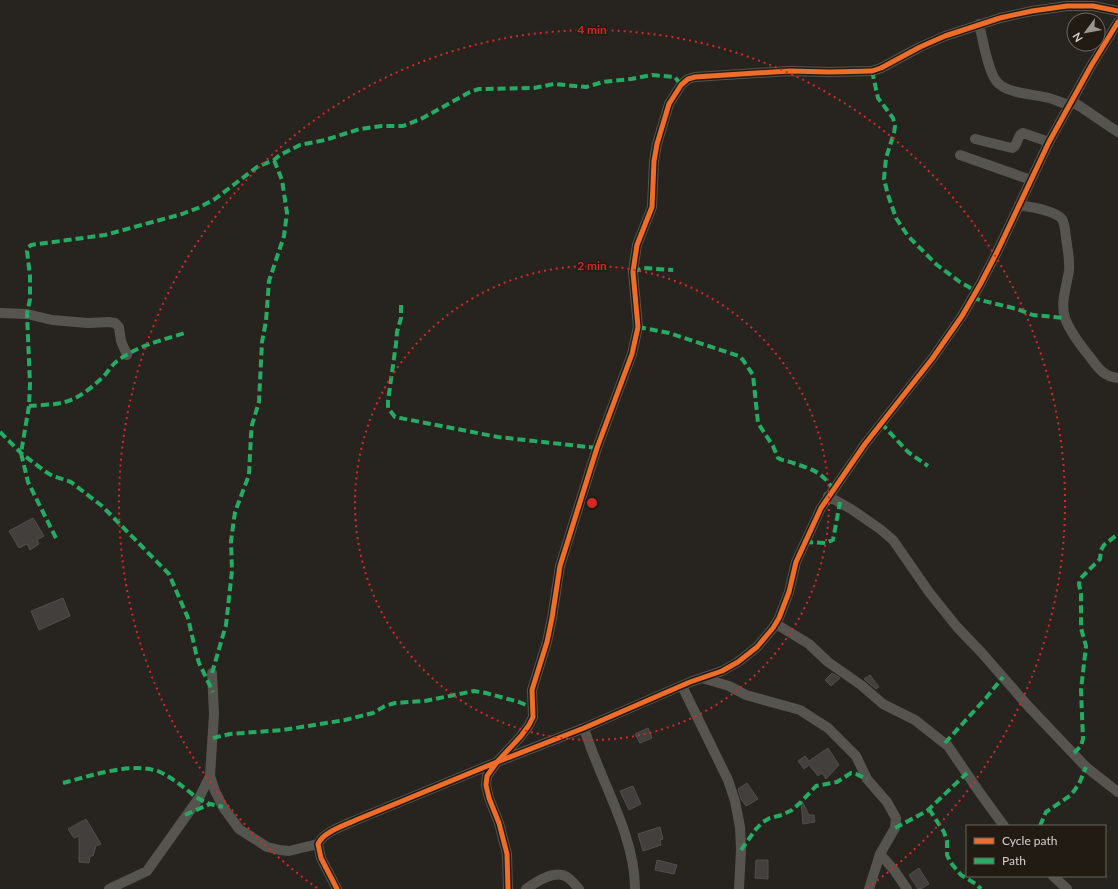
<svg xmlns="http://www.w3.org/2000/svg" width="1118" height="889" font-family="Lato,sans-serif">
	<rect width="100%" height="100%" fill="#272420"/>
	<!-- building -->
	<path fill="#423f3c" stroke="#524e4b" d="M33,518L44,536L37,540L39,544L30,550L27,544L19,548L9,531Z
		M63,598L70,616L39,630L31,611Z
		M832,673L840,678L831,686L825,680Z
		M870,675L879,687L876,689L864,679Z
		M648,728L652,738L640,743L635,734Z
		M828,748L839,765L826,779L822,773L818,776L809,765L804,769L798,761L805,756L809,761Z
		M747,783L758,799L746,806L741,799L738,789Z
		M633,786L641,804L629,810L620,791Z
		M802,801L809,815H814L815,822L803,824L801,802Z
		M86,819L101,844L96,846L93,856H90L89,863L79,862V836L74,838L68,829Z
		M660,827L663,839L660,840L661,845L643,851L638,834Z
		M657,860L677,865L674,874L655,870Z
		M756,860H768V879L755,878Z
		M919,868L929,884L921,889H918L909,875Z"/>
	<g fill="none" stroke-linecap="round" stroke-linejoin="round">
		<!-- minor -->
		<path stroke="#55544e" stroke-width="10" d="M979,24C983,39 988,74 998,83C1009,94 1034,94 1049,98C1056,100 1062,103 1069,105
			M1072,101L1118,132
			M975,139L1012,148L1015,146L1020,135L1023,133L1049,142
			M960,155L1031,180
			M1019,205C1029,207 1055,210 1062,219C1065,224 1065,231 1066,237C1067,247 1070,259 1069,270C1067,286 1060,302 1065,318C1070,332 1081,346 1090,357C1098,368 1104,377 1118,378
			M0,313L27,314L52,320L88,323L109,322L115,323L119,327L121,341L127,355
			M828,496L851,509L880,529L893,540L929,592L957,627L981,652L1029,707L1086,767L1118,792
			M776,624L809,644L828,662L861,685L883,704L915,720L948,746L980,793L1004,826
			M212,673L214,714L210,776L215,791L223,807L239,829L267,847L280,850L289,851L318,844
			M702,678L729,686L746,695L800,710L828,728L856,756L867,779L887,802L896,818L895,828L880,854L869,889
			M682,686L728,780L735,801L740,827L741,850L739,889
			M584,728C600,781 635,834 635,889
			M880,854L894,870L907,889
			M1053,876L1067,889
			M109,889L147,871L199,798L210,776
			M337,889L321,858L318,844C323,832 345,825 356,820L497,762L584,728L690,682L722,671L738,662L757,647L773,628L779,618L789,592L796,562L821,508L865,444L932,359L962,316L981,283L997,252L1049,142L1091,66L1118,22
			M508,889L507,854L499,823L489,798L486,785L487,776L497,762L521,736L529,725L533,717L532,690L547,642L552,618L560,566L597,448L632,354L638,327L633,272L635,258L637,245L652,207L654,161L657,144L669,104L681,85L688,79L695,77L789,71L829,72L872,71L881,68L920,47L945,36L1000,18L1032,11L1067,6H1093L1118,11
			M526,889C536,882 555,869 567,877C572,880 575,885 579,889"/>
		<!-- quiet -->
		<path stroke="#26ab63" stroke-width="4" stroke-dasharray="8 4" stroke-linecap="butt" d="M872,71L878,98L893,118L895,126L894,133L886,158L884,179L888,195L896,218L908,236L937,265L960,282L976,291
			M633,272L643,268L673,270
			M972,298L1017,309L1033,315L1065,318
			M401,305V318L397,332L396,344L388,401V408L395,417L498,437L597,448
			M638,327L669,333L739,356L743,360L753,375L758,423L773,446L778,458C783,461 788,461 793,463C812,469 822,472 833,489
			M29,406C40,405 54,405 65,402C80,398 92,387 103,377C108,372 112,365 117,361C137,346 162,340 185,333
			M881,423L908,452L928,466
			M0,432L21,453L46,472L53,476L71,482L102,506L169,574L188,618L196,653L199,663L213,692
			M56,538L28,482L21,453L29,406L30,384L27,314L30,299V276L27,251L28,248L31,245L105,235L182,214L198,208L215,199L257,167L274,160L280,155L300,145L325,140L360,129L382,126H403L421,119L470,92L479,89L534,88L554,84L586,87L603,82L631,79L652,75L675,77L681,85
			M805,542L825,543L833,540L840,502
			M212,673L226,625L232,571L231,541L235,512L249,475L251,435L252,425L259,402L262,342L266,321L269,281L284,236L287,213L282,180L274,160
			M213,738L230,734L283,730L345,720L373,713L385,706L395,703L425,701L474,691L486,693L519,702L533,708
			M945,743L986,698L1003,677
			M1074,753L1081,746L1083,739L1081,690L1086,646L1081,628V594L1079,584L1080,579L1100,559L1101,550L1104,545L1118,534
			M63,783C90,776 133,761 160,772C172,778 181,785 191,793C196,798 203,801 210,804
			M929,809L944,832L947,841V855L951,863L961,875L976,884L981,889
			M185,815L210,804L223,807
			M1040,826L1046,812L1071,795L1079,784L1086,767
			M895,828L927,811L967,773
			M741,850L756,829L763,822L770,818L782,815L792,810L801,802L816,786L837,782L851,773L856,774L867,779"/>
		<!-- cycleway casing -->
		<g stroke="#211b14" stroke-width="8">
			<path id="cycleway" d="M337,889L321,858L318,844C323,832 345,825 356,820L497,762L584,728L690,682L722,671L738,662L757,647L773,628L779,618L789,592L796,562L821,508L865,444L932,359L962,316L981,283L997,252L1049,142L1091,66L1118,22
				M508,889L507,854L499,823L489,798L486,785L487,776L497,762L521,736L529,725L533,717L532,690L547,642L552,618L560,566L597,448L632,354L638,327L633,272L635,258L637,245L652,207L654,161L657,144L669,104L681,85L688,79L695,77L789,71L829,72L872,71L881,68L920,47L945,36L1000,18L1032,11L1067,6H1093L1118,11"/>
		</g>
		<!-- cycleway -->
		<use href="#cycleway" stroke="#ee6e29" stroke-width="5"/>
	</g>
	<!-- distance rings -->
	<g fill="none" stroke="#d62828" stroke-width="2" stroke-dasharray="2 4">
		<circle cx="592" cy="503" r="237"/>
		<path d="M317 888A473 473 0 1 1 867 888"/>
	</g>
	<circle cx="592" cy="503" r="6" fill="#d62828" stroke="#211b14" stroke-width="2"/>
	<g font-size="12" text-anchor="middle" font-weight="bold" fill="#d62828" stroke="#211b14" stroke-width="3" stroke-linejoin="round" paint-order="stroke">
		<text x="592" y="34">4 min</text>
		<text x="592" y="270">2 min</text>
	</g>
	<!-- legend -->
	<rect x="966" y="825" width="140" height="52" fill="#211b14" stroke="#69645e"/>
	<rect x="974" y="838" width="20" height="6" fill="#ee6e29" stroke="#69645e"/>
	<text x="1002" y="845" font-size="12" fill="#d6d2cd">Cycle path</text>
	<rect x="974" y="858" width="20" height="6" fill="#26ab63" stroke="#69645e"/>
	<text x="1002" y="865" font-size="12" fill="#d6d2cd">Path</text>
	<!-- north arrow -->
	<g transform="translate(1086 32) rotate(238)"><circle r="19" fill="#211b14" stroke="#69645e"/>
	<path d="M0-3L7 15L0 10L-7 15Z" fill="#999590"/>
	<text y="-6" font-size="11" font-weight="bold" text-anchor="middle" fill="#d6d2cd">N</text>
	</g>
</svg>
